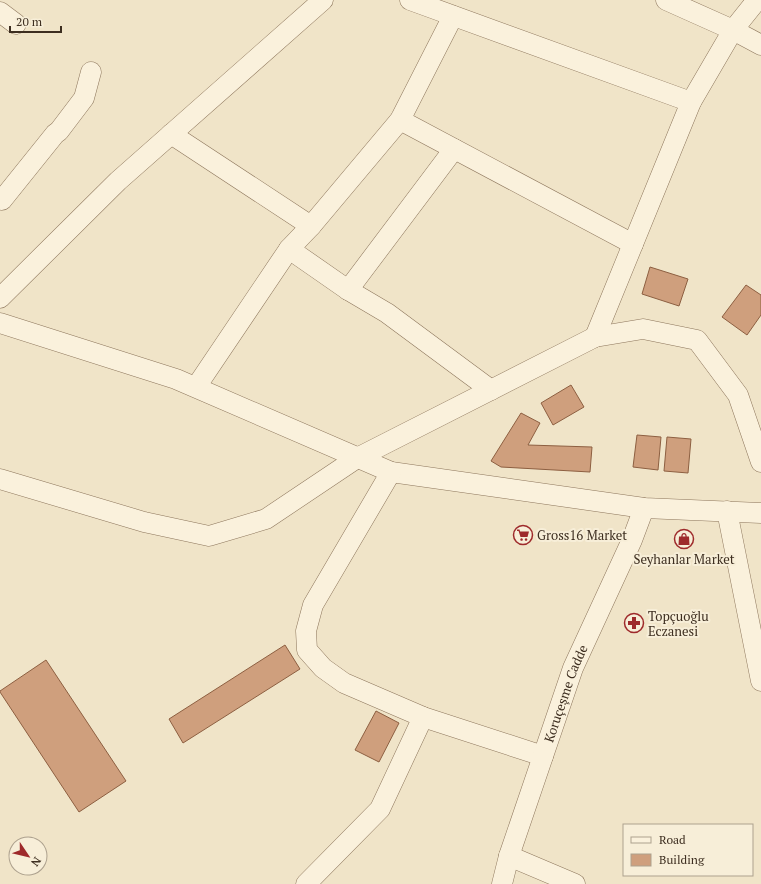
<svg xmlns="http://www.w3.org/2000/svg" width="761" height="884" font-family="'PT Serif',serif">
	<rect width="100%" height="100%" fill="#f0e4c8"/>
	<!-- building -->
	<path fill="#cf9f7d" stroke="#8d5f41" d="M650,267L688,279L679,306L642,294Z
		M746,285L761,295V315L747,335L722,317Z
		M571,385L584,407L553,425L541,403Z
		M521,413L540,423L528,445L592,447L590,472L501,467L491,461Z
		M637,435L661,437L658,470L633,467Z
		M667,437L691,439L688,473L664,471Z
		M285,645L300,669L183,743L169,719Z
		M46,660L126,781L79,812L0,692V691Z
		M376,711L399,723L379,762L355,750Z"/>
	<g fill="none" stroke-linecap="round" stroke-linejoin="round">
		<!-- minor casing -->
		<g stroke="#8d765c" stroke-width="21">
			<g id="minor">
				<path d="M410,0L691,102"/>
				<path d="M666,0L733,30L761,45"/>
				<path d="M0,12L16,24"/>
				<path d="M400,120L633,244"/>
				<path d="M171,134L311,226"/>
				<path d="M0,198L2,200L55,134L59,131L84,98L91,72"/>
				<path d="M289,249L348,290L387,313L491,390"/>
				<path d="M348,290L454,149"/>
				<path d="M0,298L118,181L323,0"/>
				<path d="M0,323L176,379L391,472L644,508L761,513"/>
				<path d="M595,337L691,102L733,30L757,0"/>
				<path d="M196,387L289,249L311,226L400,120L453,16"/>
				<path d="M391,472L313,605L306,631L307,650L323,668L344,683L423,717L543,756"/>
				<path d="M0,479L144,522L209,536L266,519L357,458L595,337L643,329L697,340L738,395L761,462"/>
				<path d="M727,511L761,681"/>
				<path d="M509,856L575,884"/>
				<path d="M306,884L380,809L423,717"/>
				<path id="s1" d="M502,884L509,856L573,668L632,540L644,508"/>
			</g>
		</g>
		<!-- minor -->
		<use href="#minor" stroke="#faf1dc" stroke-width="20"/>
	</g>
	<!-- icons -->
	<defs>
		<g id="supermarket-ring" transform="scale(1)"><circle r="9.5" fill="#f7eed8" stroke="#9e2a2b" stroke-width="1.5"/><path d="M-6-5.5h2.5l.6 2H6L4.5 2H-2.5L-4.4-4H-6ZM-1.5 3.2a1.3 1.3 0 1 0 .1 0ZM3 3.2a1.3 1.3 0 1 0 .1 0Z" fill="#9e2a2b"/></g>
		<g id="shop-ring" transform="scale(1)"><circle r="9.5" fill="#f7eed8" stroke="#9e2a2b" stroke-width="1.5"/><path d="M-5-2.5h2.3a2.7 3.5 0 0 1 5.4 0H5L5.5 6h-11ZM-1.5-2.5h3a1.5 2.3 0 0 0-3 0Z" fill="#9e2a2b"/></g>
		<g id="pharmacy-ring" transform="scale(1)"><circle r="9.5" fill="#f7eed8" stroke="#9e2a2b" stroke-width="1.5"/><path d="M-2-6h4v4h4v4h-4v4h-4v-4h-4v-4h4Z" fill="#9e2a2b"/></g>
	</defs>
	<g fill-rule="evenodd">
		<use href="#supermarket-ring" x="523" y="535"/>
		<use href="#shop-ring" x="684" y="539"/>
		<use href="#pharmacy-ring" x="634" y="623"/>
	</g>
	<g text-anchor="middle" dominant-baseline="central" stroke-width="4" stroke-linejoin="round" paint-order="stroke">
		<!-- poi labels -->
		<g font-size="13" fill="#3d2e20" stroke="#f7eed8" text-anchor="start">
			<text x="537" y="535">Gross16 Market</text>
			<text x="684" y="559" text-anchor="middle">Seyhanlar Market</text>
			<text x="648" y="616">Topçuoğlu<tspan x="648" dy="15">Eczanesi</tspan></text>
		</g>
		<!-- street labels -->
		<g font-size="13" fill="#3d2e20" stroke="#f7eed8">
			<text stroke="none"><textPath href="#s1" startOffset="201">Koruçeşme Cadde</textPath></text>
		</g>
	</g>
	<!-- legend -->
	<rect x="623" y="824" width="130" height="52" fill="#f7eed8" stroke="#ada18e"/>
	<rect x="631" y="837" width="20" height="6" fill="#faf1dc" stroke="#ada18e"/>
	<text x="659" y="844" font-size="12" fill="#3d2e20">Road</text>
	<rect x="631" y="854" width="20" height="12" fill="#cf9f7d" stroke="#ada18e"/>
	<text x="659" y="864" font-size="12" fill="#3d2e20">Building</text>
	<!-- north arrow -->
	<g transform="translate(28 856) rotate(125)"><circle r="19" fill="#f7eed8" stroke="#ada18e"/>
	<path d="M0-3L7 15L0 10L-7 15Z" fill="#9e2a2b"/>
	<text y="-6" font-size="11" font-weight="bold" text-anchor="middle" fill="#3d2e20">N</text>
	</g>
	<!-- scale -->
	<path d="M10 26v6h51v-6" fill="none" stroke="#3d2e20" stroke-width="2"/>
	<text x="16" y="26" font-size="12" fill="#3d2e20" stroke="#f7eed8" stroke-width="3" paint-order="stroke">20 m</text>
</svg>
